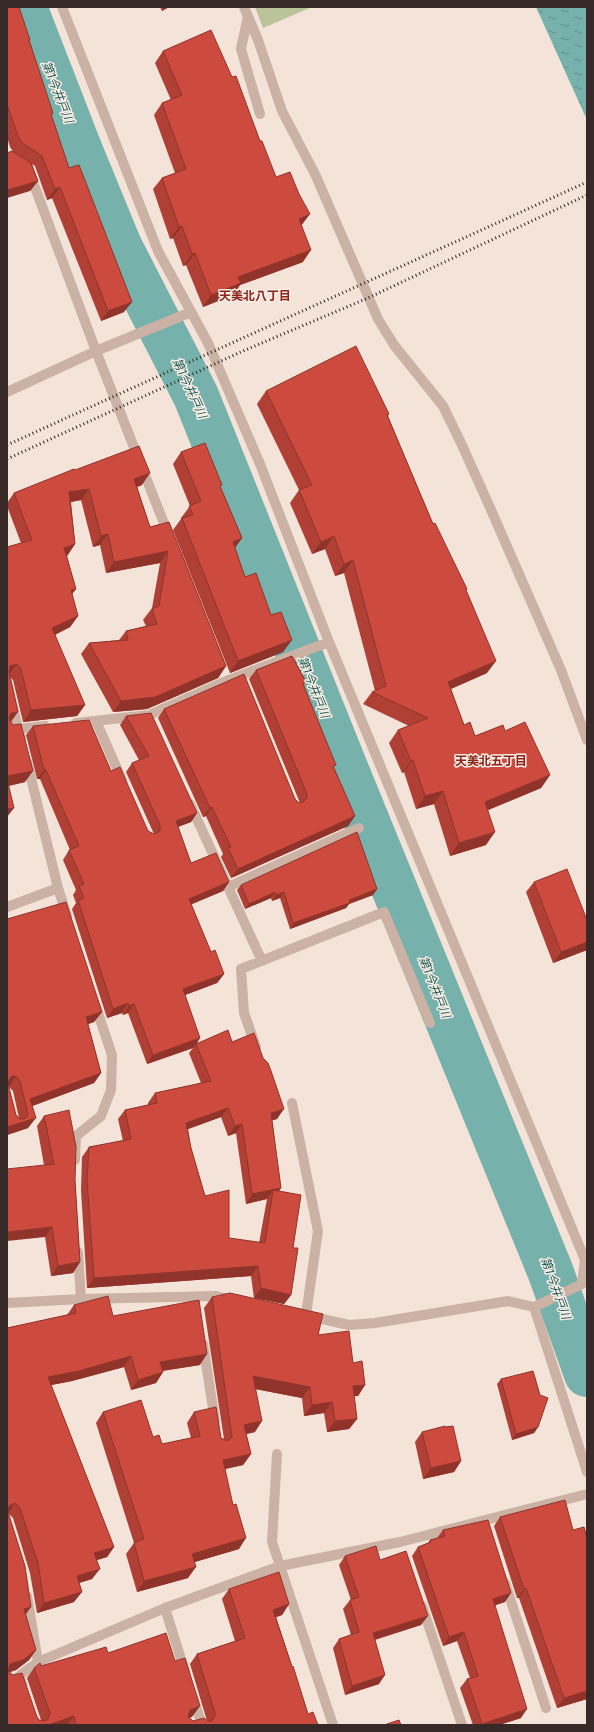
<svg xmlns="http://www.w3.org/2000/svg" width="594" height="1732" font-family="Inter,'Noto Sans JP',sans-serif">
	<defs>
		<pattern id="water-ripples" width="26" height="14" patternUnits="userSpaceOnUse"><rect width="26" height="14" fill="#77b1ab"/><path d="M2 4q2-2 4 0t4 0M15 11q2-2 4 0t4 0" fill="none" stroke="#62908b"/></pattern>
	</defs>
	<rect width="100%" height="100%" fill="#f3e3d9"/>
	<!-- green -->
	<path fill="#bbc399" d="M255,7H312L263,28Z"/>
	<!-- water -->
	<path fill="url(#water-ripples)" d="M536,7H587V120Z"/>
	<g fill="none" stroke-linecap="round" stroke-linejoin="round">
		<!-- river -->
		<path stroke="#77b1ab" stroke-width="46" d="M24,7L78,146L119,246L196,396L343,763L551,1273L587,1374"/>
		<!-- minor -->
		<path stroke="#ccb1a5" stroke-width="10" d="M62,7L158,251L208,343L260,464L329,642L585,1260L582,1284L534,1307L587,1472
			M244,7L258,40L282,111L315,174L378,319L394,345L443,406L461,443L488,503L561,670L587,740
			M248,16L241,49L260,114
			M30,174L96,351L169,536
			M7,392L96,351L191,312
			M7,682L18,729L7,730
			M96,721L122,780
			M76,723L149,715L226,681L329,642
			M21,738L18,729L45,726
			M27,762L58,888L67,916
			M190,804L262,961
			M228,887L359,828
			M7,907L58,888
			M256,1047L244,1013L241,969L384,912L430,1023
			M292,1103L318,1231L306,1315
			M75,1160L76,1136L101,1116L111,1090L112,1055L95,1004
			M81,1299L216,1296L229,1299
			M7,1303L81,1299L78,1252
			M309,1316L349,1325L375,1323L508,1301L534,1307
			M203,1344L215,1421
			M277,1454L272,1542L333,1725
			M505,1583L546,1708
			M27,1596L38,1662L165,1608L185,1672
			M422,1606L462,1725
			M165,1608L280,1566L400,1542L587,1494
			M22,1684L19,1676L38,1662
			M193,1698L202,1725"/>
		<!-- rail -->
		<path stroke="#372927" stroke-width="3" stroke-dasharray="1 3" stroke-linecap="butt" d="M7,445C200,357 394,270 587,182
			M7,459L243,351L368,298L587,195"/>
	</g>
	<!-- wall -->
	<path fill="#b04035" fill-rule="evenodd" d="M7,7L29,41L51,115L69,168L124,312L101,321L52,198L47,200L35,166L32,164L38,181L30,191L14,153L10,147L7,137Z
		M160,7H169L162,11Z
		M163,51L260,141L276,177L302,225L303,262L240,285L233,295L203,307L186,265L183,266L173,238L170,239L153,189L162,178L175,173L154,115L162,103L171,100L155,63Z
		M266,391L389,414L388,416L433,524L467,589L466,591L487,673L451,689L464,725L475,736L505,731L550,775L541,788L488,810L486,845L450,856L434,804L416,809L404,772L402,773L389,743L398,730L409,726L363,704L372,692L375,691L344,573L335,576L325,549L312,554L290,503L299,490L257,404Z
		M181,452L220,487L242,538L235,548L245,577L283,652L230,673L173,530L181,519V518L190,506L173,464Z
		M75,470L142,485L137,487L150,527L169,522L226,666L218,678L147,709L113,712L81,654L89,643L119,640L126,631L146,626L143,620L152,608L160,563L106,573L100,545L93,547L81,500L71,502L75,544L67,556L76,589L72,594L78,616L70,627L55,635L85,705L77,716L23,722L13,680L10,677L11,722L25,782L9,786L7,809V547L21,543L7,506V503L14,493Z
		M256,670L304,685L334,768L355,816L348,826L231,878L221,857L223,854L206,816L203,817L158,718L164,709L300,803L249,679Z
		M126,716L197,813L191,822L178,827L191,863L229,882L223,891L191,904L211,952L224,974L217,983L185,995L197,1043L232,1042L277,1119L272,1120L279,1191L293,1248L291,1295L284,1304L254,1298L251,1276L87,1288L81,1190L82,1157L89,1147L123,1141L118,1119L125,1110L148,1105V1103L155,1093L201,1083L189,1053L193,1048L147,1064L128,1013L123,1015L122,1013L107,1018L72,909L76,903L73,895L76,890L63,860L69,850H70L40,779H37L26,735L33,726L111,771L148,831L154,834L126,772L132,763L139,760L120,725ZM221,1117L228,1136L236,1133L246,1204L267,1199L259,1243L229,1238L205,1196L191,1148L188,1129Z
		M534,882L587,950L553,963L526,892Z
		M241,885L377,889L373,895L349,904L346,908L290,929L280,898L272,901L271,898L245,909L237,890Z
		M7,919L102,1012L94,1022L88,1024L101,1073L94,1083L32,1106L28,1128L7,1135ZM9,1087L13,1091L19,1118L16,1115Z
		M44,1116L75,1180L80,1262L73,1273L51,1276L45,1237L44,1165L37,1126Z
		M212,1297L318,1335L353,1363L365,1385L358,1396H354L357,1419L349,1429L327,1432L324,1413L304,1416L302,1398L255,1389V1432L246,1434L251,1454L243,1465L225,1469L239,1549L194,1562L188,1578L137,1592L126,1554L134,1543L96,1423L103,1412L153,1437L162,1444L191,1438L187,1423L194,1412L221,1438L224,1439L204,1308Z
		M74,1305L113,1316L200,1365L163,1371V1372L156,1383L131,1390L124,1367L72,1381L51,1385L114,1547L107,1557L97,1560L92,1579L79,1583L74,1602L37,1613L30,1573L13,1518L9,1514L26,1615L36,1650L29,1660L16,1670L10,1672L37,1717L39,1720H41L27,1678L34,1668L41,1666L108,1653L192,1717L189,1718L193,1721H207L190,1664L197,1654L235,1641L222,1599L229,1589L289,1604L282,1615L276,1617L308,1714L318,1725H7V1328L67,1315Z
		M501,1379L538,1427L534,1433L512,1440L497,1384Z
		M422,1432L461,1461L454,1472L423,1479L415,1442Z
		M500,1517L587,1699L557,1708L519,1598H517L494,1526Z
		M443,1530L505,1602L495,1605L521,1718L499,1725H473L460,1688L467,1679L470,1678L457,1641L443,1646L412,1556L418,1547L428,1543L430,1540L437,1538Z
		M345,1556L380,1560L421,1625L375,1640L379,1684L345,1695L333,1648L339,1639L351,1635L343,1609L350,1600H351L339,1565Z"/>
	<!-- shaded-wall -->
	<path fill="#90342b" d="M164,7H169L162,11Z
		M38,181L30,191L7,198V190Z
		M60,187L52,198L47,200L55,189Z
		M310,214L301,226L299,219Z
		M182,226L173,238L170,239L179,227Z
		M311,250L303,262L240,285L233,295L203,307L211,295L238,277Z
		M195,253L186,265L183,266L192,254Z
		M132,302L124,312L101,321L108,311Z
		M150,473L142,485L126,491L134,479Z
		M89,489L81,500L61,504L69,492Z
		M108,534L100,545L93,547L101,536Z
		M334,536L325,549L312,554L321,542Z
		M242,538L233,550V542Z
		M75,544L67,556L56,559L64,548Z
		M168,551L160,563L106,573L114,562Z
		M353,560L344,573L335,576L344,564Z
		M76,589L67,600L71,590Z
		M78,616L70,627L44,640L52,628Z
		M292,640L283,652L230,673L238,661Z
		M496,661L487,673L439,694L448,682Z
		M17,664L8,676H7L10,666Z
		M226,666L218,678L147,709L113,712L121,701Z
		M85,705L77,716L23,722L31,710Z
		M18,712L10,723L7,724L11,713Z
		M413,760L404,772L402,773L411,761Z
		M44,770H46L40,779H37Z
		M33,771L25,782L7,786V776Z
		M550,775L541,788L476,815L485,802Z
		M443,791L434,804L416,809L425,796Z
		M212,807L206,816L203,817L210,808Z
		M14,808L7,817V809Z
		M197,813L191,822L169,830L176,821Z
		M355,816L348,826L231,878L238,869Z
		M495,832L486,845L450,856L459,843Z
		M229,882L223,891L183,908L189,899Z
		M377,889L373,895L349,904L346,908L290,929L293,923Z
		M275,892L271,898L245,909L249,904Z
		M284,892L280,898L272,901L276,895Z
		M587,942V950L553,963L561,952Z
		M224,974L217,983L177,998L183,989Z
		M128,1003L122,1013L107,1018L113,1009Z
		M134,1004L128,1013L123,1015L129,1006Z
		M102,1012L94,1022L79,1027L86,1017Z
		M200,1038L196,1045V1044L193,1048L147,1064L153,1055Z
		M101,1073L94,1083L27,1108L30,1099Z
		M12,1076H16L9,1087L7,1082Z
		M228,1108L221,1117L180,1132L186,1123Z
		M284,1109L277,1119L264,1123L271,1113Z
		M36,1118L28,1128L7,1135V1127Z
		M242,1124L236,1133L228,1136L235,1126Z
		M281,1188L275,1198L273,1190L267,1199L246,1204L252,1194Z
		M52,1227L45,1237L7,1241V1232Z
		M80,1262L73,1273L51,1276L58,1266Z
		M258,1266L251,1276L87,1288L94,1278Z
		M261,1288L291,1295L284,1304L254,1298Z
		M207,1354L200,1365L153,1372L160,1362Z
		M131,1356L124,1367L72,1381L41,1387L48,1377Z
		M163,1372L156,1383L131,1390L138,1380Z
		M253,1376L310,1387L302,1398L245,1387Z
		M365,1385L358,1396L345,1397L353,1386Z
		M332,1402L324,1413L304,1416L312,1405Z
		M357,1419L349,1429L327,1432L335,1421Z
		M262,1421L255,1432L237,1436L244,1425Z
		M538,1427L534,1433L512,1440L516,1434Z
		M251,1454L243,1465L216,1471L223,1460Z
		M461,1461L454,1472L423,1479L431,1468Z
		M15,1503L8,1514L9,1506Z
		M246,1538L239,1549L185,1565L192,1554Z
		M114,1547L107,1557L87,1563L94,1553Z
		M196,1567L188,1578L137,1592L144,1581Z
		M100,1569L92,1579L69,1586L77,1576Z
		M526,1588L519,1598H517L524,1589Z
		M82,1592L74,1602L37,1613L44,1603Z
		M511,1593L505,1602L487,1608L493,1599Z
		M289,1604L282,1615L266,1621L273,1610Z
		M31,1607L24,1617V1609Z
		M428,1616L421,1625L366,1642L373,1633Z
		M464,1632L457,1641L443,1646L449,1637Z
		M36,1650L29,1660L16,1670L7,1673L10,1664Z
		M385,1675L379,1684L345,1695L352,1686Z
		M587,1691V1699L557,1708L564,1698Z
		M200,1706L192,1717L183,1720L190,1710Z
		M527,1709L521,1718L499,1725H481L482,1724Z
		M74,1716L67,1725H48Z"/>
	<!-- building -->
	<path fill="#cd4b3e" stroke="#90342b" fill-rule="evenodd" d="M7,7H19L30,40H29L53,113L51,114L69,168L79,165L132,302L108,311L60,187L55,189L42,156L22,143L18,136L7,104Z
		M211,30L232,77L236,76L260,141H262L276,177L290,172L299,194L310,214L299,219L311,250L238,277L241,283L211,295L195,253L192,254L182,226L179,227L162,178L186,169L162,103L182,95L163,51Z
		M12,151L31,163L38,181L7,190V153Z
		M356,346L389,414L387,415L433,524L435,523L467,589L466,590L496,661L448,682L464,725L470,722L475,736L503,725L505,731L525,722L550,775L485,802L495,832L459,843L443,791L425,796L413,760L411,761L398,730L428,718L372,692L386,686L353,560L344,564L334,536L321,542L299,490L312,485L266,391Z
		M205,443L222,485L220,486L242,538L233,542L245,577L256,573L271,615L281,612L292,640L238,661L182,518L193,515L189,506L201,501L181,452Z
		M139,446L150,473L134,479L150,527L169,522L226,666L155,697L121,701L89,643L128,640L126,631L157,624L152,609L159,606L168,551L114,562L108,534L101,536L89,489L69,492L75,544L64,548L76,589L71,590L78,616L52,628L85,705L31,710L21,669L17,664L10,666L9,672L18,712L11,713L9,719L13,725L21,724L33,771L7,776V547L32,540L14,493L74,469L75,470Z
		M292,656L306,682L303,684L336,765L333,766L355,816L238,869L228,848L231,847L212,807L210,808L164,709L244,674L295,799L299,803L303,802L307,798V794L256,670Z
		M151,713L197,813L176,821L191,863L216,853L229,882L189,899L211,952L215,950L224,974L183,989L200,1038L153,1055L134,1004L129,1006L128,1003L113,1009L78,900L84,898L79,886L84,884L69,850L79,846L46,770H44L33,726L89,720L111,771L120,767L148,831L154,834L160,831V825L132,763L149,756L126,716Z
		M7,779L14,808L7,809Z
		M357,832L377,889L349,900L350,903L293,923L284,892L276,895L275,892L249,904L241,885Z
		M567,869L587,920V942L561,952L534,882Z
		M66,902L102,1012L86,1017L101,1073L30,1099L36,1118L7,1127V919ZM12,1076H16L20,1081L28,1115L24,1119H20L16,1115L8,1084V1081Z
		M228,1030L232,1042L254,1033L263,1058L268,1063L271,1071L284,1109L271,1113L281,1188L252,1194L242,1124L235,1126L228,1108L186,1123L191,1148L205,1196L229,1190V1238L265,1243L273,1190L301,1195L293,1248H298L291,1295L261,1288L258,1266L94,1278L87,1180L89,1147L131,1139L125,1110L157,1103L155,1093L211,1081L196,1044Z
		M69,1110L76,1147L75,1180L80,1262L58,1266L52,1227L7,1232V1169L54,1164L44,1116Z
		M230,1293L323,1314L318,1335L349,1331L353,1363L362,1361L365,1385L353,1386L357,1419L335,1421L332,1402L312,1405L310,1387L253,1376L262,1421L244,1425L251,1454L223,1460L233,1505L236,1504L246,1538L192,1554L196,1567L144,1581L134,1543L144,1539L103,1412L141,1400L153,1437L159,1435L162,1444L200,1436L194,1412L216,1407L221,1438L227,1441L232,1437L212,1297Z
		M108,1296L113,1316L199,1300L207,1354L160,1362L163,1372L138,1380L131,1356L79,1371L48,1377L114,1547L94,1553L100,1569L77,1576L82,1592L44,1603L38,1563L20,1508L15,1503L9,1506L8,1512L25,1566L31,1607L24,1609L36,1650L23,1660L10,1664L8,1671L13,1675L22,1673L37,1717L39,1720L45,1721L48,1719L50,1713L34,1668L40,1663L41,1666L106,1647L108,1653L166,1633L175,1661L185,1658L200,1706L190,1710L188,1717L193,1721L204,1718L208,1721H212L215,1716V1713L197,1654L245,1638L229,1589L279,1572L289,1604L273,1610L292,1667L293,1666L308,1714L313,1712L318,1725H76L74,1716L48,1725H7V1328L76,1313L74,1305Z
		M533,1371L540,1395L548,1398L538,1427L516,1434L501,1379Z
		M445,1426V1427L453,1426L461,1461L431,1468L422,1432Z
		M565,1500L573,1530L584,1527L587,1538V1691L564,1698L526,1588L524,1589L500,1517Z
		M488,1520L511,1593L493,1599L527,1709L482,1724L467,1679L478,1676L464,1632L449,1637L418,1547L431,1542L430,1540L445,1536L443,1530Z
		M376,1546L380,1560L406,1551L428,1616L373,1633L385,1675L352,1686L339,1639L359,1632L350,1600L359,1597L345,1556Z
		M399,1720L401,1725H384Z"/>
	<g text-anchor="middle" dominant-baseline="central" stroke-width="3" stroke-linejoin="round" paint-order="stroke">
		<!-- water labels -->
		<g font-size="12" font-style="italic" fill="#1a5a55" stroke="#faeee6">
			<text transform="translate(58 92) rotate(68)">第1今井戸川</text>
			<text transform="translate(190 388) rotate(65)">第1今井戸川</text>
			<text transform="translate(314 687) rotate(68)">第1今井戸川</text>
			<text transform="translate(435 987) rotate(68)">第1今井戸川</text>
			<text transform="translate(556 1288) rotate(70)">第1今井戸川</text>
		</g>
		<!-- neighbourhood labels -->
		<g font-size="12" font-weight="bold" fill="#8a251b" stroke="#faeee6">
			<text x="255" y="295">天美北八丁目</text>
			<text x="491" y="760">天美北五丁目</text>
		</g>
	</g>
	<!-- border -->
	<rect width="594" height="1732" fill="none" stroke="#372927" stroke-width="16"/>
</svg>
